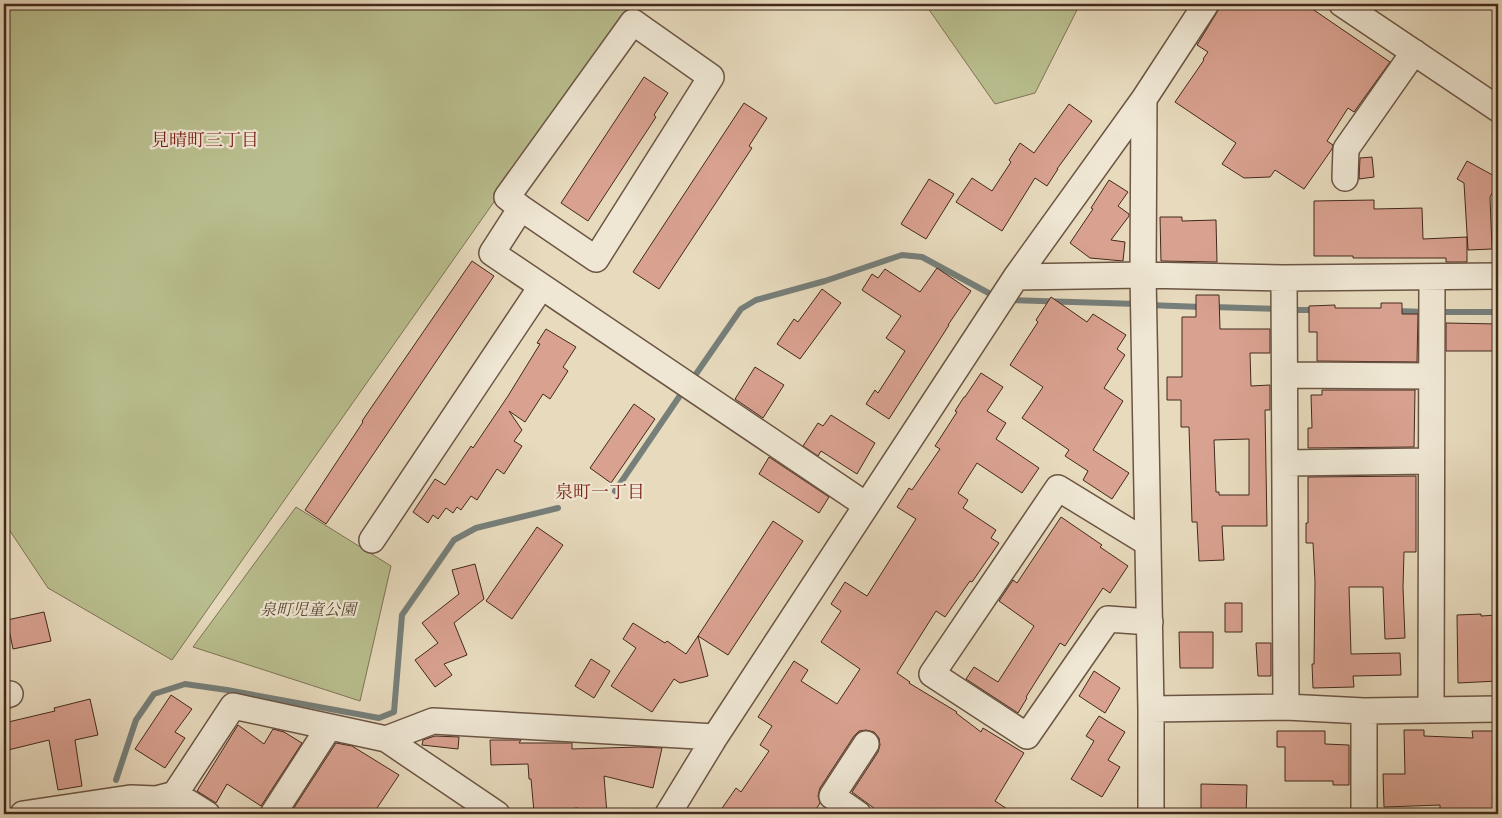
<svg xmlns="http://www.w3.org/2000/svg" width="1502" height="818" font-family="'IM FELL Double Pica','Noto Serif JP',serif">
	<rect width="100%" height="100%" fill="#e7dabd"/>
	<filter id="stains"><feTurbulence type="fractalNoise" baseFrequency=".004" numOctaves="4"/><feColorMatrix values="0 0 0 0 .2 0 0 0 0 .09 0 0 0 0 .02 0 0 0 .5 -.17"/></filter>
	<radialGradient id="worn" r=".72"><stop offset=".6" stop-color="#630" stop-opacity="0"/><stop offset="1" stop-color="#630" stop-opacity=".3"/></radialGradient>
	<!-- green -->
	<path fill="#b9be8e" stroke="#7e7455" d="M4,4H633L172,660L48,588L4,522Z
		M925,4H1080L1035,93L995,104Z
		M296,507L391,566L360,701L193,647Z"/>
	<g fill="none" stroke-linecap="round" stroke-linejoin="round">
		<!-- stream -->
		<path stroke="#767f7a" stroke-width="6" d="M1008,300L1137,304
			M1147,305L1202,307
			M1212,307L1280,309
			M1290,310H1317
			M1395,311L1427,312
			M1437,312H1498
			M696,374L741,309L756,300L825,281L902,255L922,257L996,297
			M615,491L679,397
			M116,780L136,720L154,694L185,684L227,690L379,718L394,712L402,615L454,540L476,528L558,508"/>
	</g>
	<!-- building -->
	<path fill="#d9a190" stroke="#43291c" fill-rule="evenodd" d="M1222,4H1305L1390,62L1354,112L1348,108L1327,141L1333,145L1332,149L1304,189L1275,170L1270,177L1244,178L1222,164L1236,143L1175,102L1204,60L1203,59L1208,52L1197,45Z
		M644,77L668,93L654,115L656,117L588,221L561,203Z
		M744,103L767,118L749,146L752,148L659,289L633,272Z
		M1069,104L1092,121L1057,169H1058L1047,186L1035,178L1002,231L956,202L972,178L992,191L1011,162L1009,160L1020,143L1034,153Z
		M1372,157L1374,177L1359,179L1360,158Z
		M1467,161L1498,178V182L1490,197L1492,249L1468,250L1464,183L1457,179Z
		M929,179L954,194L926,239L901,224Z
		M1109,180L1128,192L1118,206L1129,214V216L1111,240L1125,242L1123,261L1090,258L1070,243L1093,209L1091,208Z
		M1374,200V209L1422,208L1423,239L1467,237V262H1446V258H1353V256H1314V201Z
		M1160,217H1182V221L1216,220L1217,262L1161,261Z
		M472,261L494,276L326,524L305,510L363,422L362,421Z
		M937,268L971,291L948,325H949L889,419L866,404L875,390L878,393L905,351L886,338L901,316L862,290L872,274L878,278L885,269L920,292Z
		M822,289L841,303L800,359L777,344L794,319L798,322Z
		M1196,295H1219L1220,329H1270V353H1250L1251,386L1270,385V410H1265L1267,526H1222L1224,560L1199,561L1197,522H1192L1189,427H1181V400H1167V377H1182V317H1196ZM1249,439V495H1219V492H1216L1214,440Z
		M1051,297L1087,322L1093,314L1126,335L1117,349L1125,355L1104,388L1123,401L1093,450L1129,473L1112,499L1083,480L1088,471L1065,456L1069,450L1022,418L1043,387L1010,365L1038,322L1036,320Z
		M1381,303H1402V314H1418L1417,362L1317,361V332H1309V306L1335,305V308H1381Z
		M1446,323L1498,324V351H1446Z
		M546,329L576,347L563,367L568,371L550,399L543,394L525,422L509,411L522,430L514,441L522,446L504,474L497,469L477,500L471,496L461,510L457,507L453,513L446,508L438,519L433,515L428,523L413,512L435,479L445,485L471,446L473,448L508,396L540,344L537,343Z
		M755,367L784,385L763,418L735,399Z
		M981,373L1003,387L987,411L1006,423L996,439L1039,468L1022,493L977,463L958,493L968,500L963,508L996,530L991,538L999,543L972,582L970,581L945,617L936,611L897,673L910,682L909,683L957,712L956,713L981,732L983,728L1024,753L995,801L1015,814H882L852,792L878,752L880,745L879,738L874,732L866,730L859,731L854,736L820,788L818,796L820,803L813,814H718L736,788L741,792L769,751L760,745L772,726L758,717L794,661L808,670L801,681L837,704L860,669L821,642L841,611L831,604L845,582L867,596L916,519L897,507L909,488L912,490L940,449L935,446L957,412L955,411L964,397H965Z
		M1322,390H1415L1414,447L1308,448V428H1312L1311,395H1322Z
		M634,404L655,419L611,483L590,468Z
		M831,415L875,443L857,474L821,451L818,456L803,446L818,423L823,426Z
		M769,457L829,497L819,513L759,474Z
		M1416,476V552H1404L1403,587L1405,638L1385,639L1383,587H1349L1351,654L1400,653L1401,675L1353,676L1354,687L1313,688L1312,664H1314L1315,581L1313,543H1306V523H1308V477Z
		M1061,517L1102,545L1100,547L1128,566L1110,593L1103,588L1065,646L1060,643L1026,697L1027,698L1018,713L966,679L974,667L998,682L1034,626L999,601L1013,580L1017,583Z
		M773,521L803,541L728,655L698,636Z
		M537,527L563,545L512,619L486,601Z
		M475,564L484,599L454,623L467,655L444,664L452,675L435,687L415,660L438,643L422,623L459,594L452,570Z
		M1225,603H1242V632H1225Z
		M44,612L51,641L13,649L7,620Z
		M1481,614V616L1498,615V681L1458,683L1457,615Z
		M633,623L665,643L667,641L686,654L698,636L708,676L680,683L674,679L652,712L611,686L636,648L623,639Z
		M1179,632H1213V668H1180Z
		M1256,643H1271V676H1258Z
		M591,659L610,671L594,698L575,686Z
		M1094,671L1120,688L1105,713L1079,696Z
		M171,695L192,709L175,732L185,738L165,768L135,749Z
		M90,699L98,735L75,740L82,786L58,790L49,740L4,751V723L55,711L54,708Z
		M1099,716L1125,732L1108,760L1120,767L1102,797L1071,779L1094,741L1086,736Z
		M238,725L264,744L273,729L284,732L302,743L261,806L227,784L216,803L197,791Z
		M1404,730H1424V736L1473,738L1472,731H1498L1496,811H1440V805L1384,807L1383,774H1405Z
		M1277,731H1325V744L1349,745V785H1333V781H1285V747H1277Z
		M435,736L459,737L458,749L422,745L423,740Z
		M490,740H521L519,743H572V749L639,747L662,748L653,788L604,776L607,814H578V808L534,812L531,779H529L528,764L491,765Z
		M336,743L352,746L399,775L373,814H290Z
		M1201,784L1247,785L1246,814H1201Z"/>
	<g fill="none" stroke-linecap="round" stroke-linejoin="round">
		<!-- minor casing -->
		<g stroke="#6c5544" stroke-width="28">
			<path id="minor" d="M1342,4L1498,109
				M1144,99L1143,275L1151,709V814
				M1345,178L1346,149L1414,52
				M521,208L507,197L633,22L711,77L596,259L521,208L492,253L866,505
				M1016,277L1143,275L1284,278L1498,276
				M1284,278L1286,707
				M1285,375L1431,376
				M1285,463L1431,461
				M372,540L541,287
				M1148,543L1058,488L932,674L1027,736L1108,619L1150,622
				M4,696L10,694
				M1151,709L1286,707L1364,711L1498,709
				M1431,710L1432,277
				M1364,711V814
				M386,739L497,814
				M175,794L207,814
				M23,814L130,798L156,799L175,794L233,706L386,739L433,721L715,737
				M273,814L329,727
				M668,814L715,737L1016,277L1144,99L1206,4
				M858,814L832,796L866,744"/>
		</g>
		<!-- minor -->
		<use href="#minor" stroke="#efe7d4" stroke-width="25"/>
	</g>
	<g text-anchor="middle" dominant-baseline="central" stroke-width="4.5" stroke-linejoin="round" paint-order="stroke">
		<!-- park labels -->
		<g font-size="16" font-style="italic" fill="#5b4733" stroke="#efe7d4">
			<text x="308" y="610">泉町児童公園</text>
		</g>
		<!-- neighbourhood labels -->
		<g font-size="18" fill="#7a1f14" stroke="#efe7d4">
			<text x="205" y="140">見晴町三丁目</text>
			<text x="600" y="492">泉町一丁目</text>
		</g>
	</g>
	<!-- margin -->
	<rect width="1502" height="818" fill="none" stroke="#e7dabd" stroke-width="20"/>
	<rect x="5" y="5" width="1492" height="808" fill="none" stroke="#43291c" stroke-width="2.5"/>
	<rect x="10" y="10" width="1482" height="798" fill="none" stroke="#43291c"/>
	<rect width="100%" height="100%" filter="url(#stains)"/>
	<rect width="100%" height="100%" fill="url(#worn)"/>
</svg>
